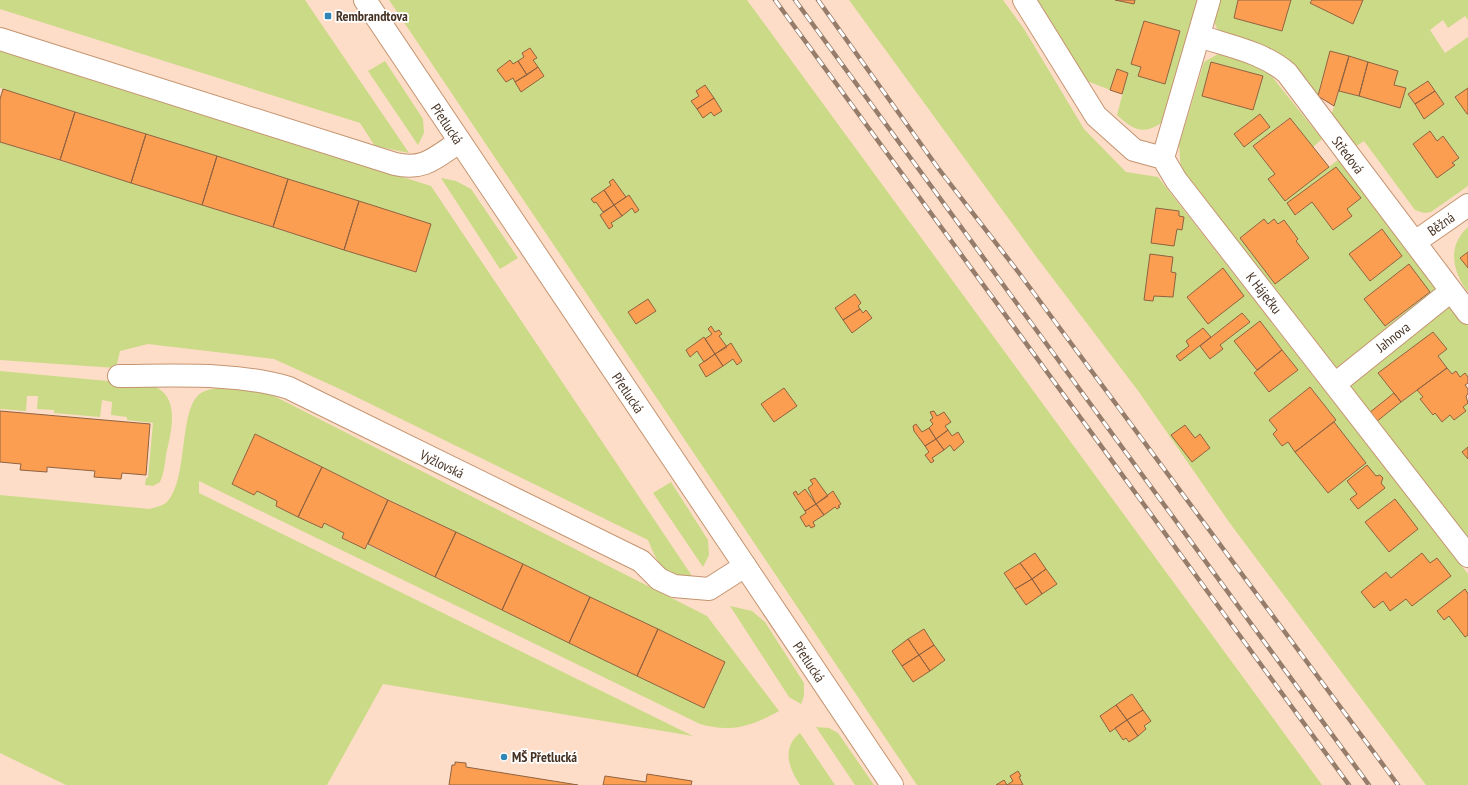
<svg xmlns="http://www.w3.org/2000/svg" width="1468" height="785" font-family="'PT Sans Narrow',sans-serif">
	<rect width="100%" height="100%" fill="#fdddc7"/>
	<!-- green -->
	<path fill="#cada86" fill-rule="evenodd" d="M0,0H305L409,153L375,146L360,123L0,9Z
		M389,0H747L1322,785H917Z
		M849,0H1003L1024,29L1084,129L1126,172L1158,177L1468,574V785H1426L1229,522L1139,392L1038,259ZM1223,269L1208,323L1187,297ZM1242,313L1250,322L1220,345L1223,349L1211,359L1200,346L1180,360L1176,356L1189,346L1186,341L1203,328L1211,337ZM1260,321L1298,370L1269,392L1254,373L1257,370L1235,341ZM1310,387L1336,420L1334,422L1366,463L1328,493L1288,442L1282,446L1273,434L1277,430L1269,420ZM1185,425L1195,438L1200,435L1210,448L1192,462L1171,435ZM1394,499L1418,529L1389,552L1365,522Z
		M1034,0H1115L1134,4L1135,0H1198L1164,121C1144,136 1133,130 1117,115L1128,73L1117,69L1110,90L1082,79ZM1144,21L1180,31L1165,84L1138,76L1141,67L1131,64Z
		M1218,0H1238L1234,18L1282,31L1291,0H1312L1310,3L1353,24L1363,0H1468V20L1465,16L1448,28L1443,20L1430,30L1445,53L1468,37V88L1455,97L1468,114V186L1431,212L1424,213L1415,210L1364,141L1355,147L1331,116L1339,91L1400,107L1406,88L1394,85L1398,71L1330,51L1317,98L1286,58L1265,47L1218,31L1214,21ZM1428,81L1444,104L1424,118L1408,94ZM1430,132L1437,141L1443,137L1459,157L1452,163L1454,165L1413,144Z
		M0,50L431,186L692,576C663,581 658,563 648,540L342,390L274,359L148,344L120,351L116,368L0,360V142L416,272L431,224L0,88Z
		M1218,54L1265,68L1322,139L1313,147L1289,118L1253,146L1275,174L1286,200L1338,160L1439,288L1335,369L1181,171L1179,145L1204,62ZM1211,62L1263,76L1253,110L1202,96ZM1260,114L1270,127L1244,147L1234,134ZM1336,167L1347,209L1352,216L1333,230L1312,202L1296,215L1287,203ZM1264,219L1268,224L1274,219L1278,224L1284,221L1298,239L1275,283L1240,238ZM1382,229L1402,256L1370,281L1349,254ZM1409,264L1430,292L1386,326L1364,299Z
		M385,61L423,119L424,133L418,145L368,71Z
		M441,178L456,181L471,189L518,258L500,269Z
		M1468,227V252L1460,258L1468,268V292C1452,271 1447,246 1468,227Z
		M1452,305L1468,326V377L1465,373L1460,377L1456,371L1452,374L1438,356L1446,349L1433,332L1378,373L1394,393L1369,413L1348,386Z
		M0,371L151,385C182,396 171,431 166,455C165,463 164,474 160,482L153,486L145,485L146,478H148L153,423L127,420V417L111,415L112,402L102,400L100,417L54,413V410L37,409L38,396H27L26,411L0,409Z
		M231,386L268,393L707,616L779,711C752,726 731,733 700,724L199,481V493L693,736L383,684L327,785H66L0,753V495L150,509C155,507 163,506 167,502C189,479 178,408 201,393C210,388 221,388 231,386ZM255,435L725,662L704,708L368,545L365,549L342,538L344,533L324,523L322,528L276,506L277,501L257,491L254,494L232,483Z
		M1417,390L1423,397L1420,399L1433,415L1435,413L1442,421L1450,415L1454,420L1466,411L1463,407L1468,403V447L1462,452L1468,459V540L1376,422Z
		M671,482L708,540L709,555L703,567L653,493Z
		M730,606L752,611L765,622L804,683V696L801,704L789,697Z
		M816,727L829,728L838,733L874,785H855Z
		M800,733L835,785H800C789,769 781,748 800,733Z"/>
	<!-- building -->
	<path fill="#fc9e52" stroke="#8f6240" d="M1115,0H1135L1134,4Z
		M1238,0H1291L1282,31L1234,18Z
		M1312,0H1363L1353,24L1310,3Z
		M1144,21L1180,31L1165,84L1138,76L1141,67L1131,64Z
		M530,48L537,58L533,60L538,67L527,75L518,61L524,57L522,53Z
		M1330,51L1349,56L1334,106L1318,96Z
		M1349,56L1368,62L1359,96L1339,91Z
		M510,60L513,64L518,61L527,75L515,82L513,78L506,82L497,70Z
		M1211,62L1263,76L1253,110L1202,96Z
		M1368,62L1398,71L1394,85L1406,88L1400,108L1359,96Z
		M538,67L544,76L521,92L515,82Z
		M1117,69L1128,73L1122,94L1110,90Z
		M1428,81L1435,91L1415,104L1408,94Z
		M705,85L714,98L697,109L691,101L699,96L696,91Z
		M1468,88V114H1467L1455,97Z
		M3,89L75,112L60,160L0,142V99Z
		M1435,91L1444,104L1424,119L1415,104Z
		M714,98L722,111L714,116L711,112L703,118L697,109Z
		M75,112L146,134L131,183L60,160Z
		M1260,114L1270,127L1244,147L1234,134Z
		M1290,118L1329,167L1285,201L1268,179L1275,174L1253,146Z
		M1430,131L1437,141L1443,136L1459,158L1452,163L1455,165L1437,178L1413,144Z
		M146,134L217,156L202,205L131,183Z
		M217,156L288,179L273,227L202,205Z
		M1336,167L1361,198L1347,209L1352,216L1333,230L1312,202L1295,215L1287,203Z
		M288,179L359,201L344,250L273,227Z
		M613,179L626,197L614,205L604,190L611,185L609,182Z
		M604,190L614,205L603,212L596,202L594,203L591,199Z
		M629,195L639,210L635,213L632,208L622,216L614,205Z
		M359,201L431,224L416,272L344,250Z
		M614,205L622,216L611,223L613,226L609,229L600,215Z
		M1156,208L1179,211V216L1184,217L1182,230L1177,229L1174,246L1151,243Z
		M1264,219L1268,224L1274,219L1278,224L1284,220L1298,239L1296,241L1309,258L1275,284L1240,238Z
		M1382,229L1402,256L1370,281L1349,254Z
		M1468,252V268L1460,258Z
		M1150,254L1173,257L1171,272L1176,273L1173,297L1154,296L1153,301L1144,300Z
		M1409,264L1430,292L1385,326L1364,299Z
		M1223,268L1244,296L1208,324L1187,297Z
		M855,294L861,303L858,306L860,309L843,320L835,308Z
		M648,299L656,311L636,324L628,312Z
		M860,309L863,313L866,310L872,318L852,333L843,320Z
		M1242,313L1250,322L1220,345L1223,349L1210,359L1200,346Z
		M1260,321L1282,350L1257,370L1234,341Z
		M711,326L715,332L719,330L722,334L719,336L727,347L715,354L705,339L712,334L708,329Z
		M1203,328L1211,337L1180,361L1176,356L1189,346L1186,341Z
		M1433,332L1447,349L1438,356L1447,368L1401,402L1378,373Z
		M704,337L715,354L704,362L697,351L690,357L686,350Z
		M731,343L742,361L737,365L733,359L723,366L715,354Z
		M1282,350L1298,370L1269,392L1254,373Z
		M715,354L723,366L706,377L699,365Z
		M1447,368L1452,374L1456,371L1460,377L1465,373L1468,377V383L1465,385L1468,389V394L1466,396L1468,403L1463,407L1466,411L1454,420L1450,415L1442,422L1435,413L1433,415L1420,399L1423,397L1417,390Z
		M1310,387L1336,420L1295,452L1288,442L1282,446L1273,434L1277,430L1269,420Z
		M784,388L797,406L774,422L761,404Z
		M1394,393L1401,402L1376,422L1369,413Z
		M0,411L150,424L146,475L122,473L121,479L94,477L95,471L47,467V472L20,470L21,464L0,462Z
		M934,411L937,416L944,412L951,422L945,426L948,430L936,439L929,428L933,424L930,420L933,418L930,412Z
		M1334,422L1366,463L1328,493L1295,452Z
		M916,424L922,432L929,428L936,439L925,446L914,431L913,426Z
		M1185,425L1195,438L1200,434L1210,448L1192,462L1171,435Z
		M948,430L952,436L958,432L964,442L954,451L950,445L944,450L936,439Z
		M255,434L322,467L298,517L276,506L277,501L257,491L254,495L232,484Z
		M936,439L944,450L932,458L934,461L931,463L925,455L929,452L925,446Z
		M1468,447V459L1462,452Z
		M1367,465L1376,476L1380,475L1383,478L1381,483L1385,488L1358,509L1350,499L1357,494L1347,481Z
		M322,467L388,500L365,549L342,538L344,533L324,523L322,528L298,517Z
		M815,478L828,496L816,504L808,488L813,484L810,480Z
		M805,489L816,504L805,511L793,493L796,491L798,495Z
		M833,491L841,504L838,506L840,507L837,509L835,507L824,515L816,504Z
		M1395,499L1418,529L1389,552L1365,522Z
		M388,500L456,532L435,577L368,544Z
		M816,504L824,515L813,522L815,526L811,528L809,525L806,527L800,517L806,513L805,511Z
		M456,532L523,564L502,610L435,577Z
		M1035,553L1046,569L1032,579L1020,563Z
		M1422,553L1430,563L1437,558L1451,576L1412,606L1406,599L1390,611L1383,601L1374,608L1361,592L1386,572L1391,578Z
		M1020,563L1032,579L1015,589L1004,573Z
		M523,564L590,597L569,643L502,610Z
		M1046,569L1057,584L1042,594L1032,579Z
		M1032,579L1042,594L1026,605L1015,589Z
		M1465,589L1468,594V635L1465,637L1449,616L1444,620L1437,611Z
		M590,597L658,629L637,676L569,643Z
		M658,629L725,662L704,708L637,676Z
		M924,629L934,645L919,655L908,639Z
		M908,639L919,655L902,666L892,651Z
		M934,645L945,660L930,671L919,655Z
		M919,655L930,671L913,682L902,666Z
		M1132,694L1143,710L1127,720L1116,705Z
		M1116,705L1127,720L1110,732L1100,716Z
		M1143,710L1151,721L1144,726L1146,729L1138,736L1127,720Z
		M1127,720L1138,736L1129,742L1126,738L1123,740L1115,728Z
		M455,762L466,763V767L578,785H449L452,765H455Z
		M1018,771L1021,776L1019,777L1023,785H1007L1013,781L1010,776Z
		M647,774L692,781L691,785H603L605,776L646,782Z
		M1004,780L1007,785H996Z"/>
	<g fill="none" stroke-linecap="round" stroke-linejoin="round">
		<!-- street casing -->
		<g stroke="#c49471" stroke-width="24">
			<path id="street" d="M1024,0L1096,116L1134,150L1163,158
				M1209,0L1163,158L1176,180L1468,556
				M1199,36C1228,46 1263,52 1287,73L1468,313
				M0,39L395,164C424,171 436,157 459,142
				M1415,242L1468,205
				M119,376C174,376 237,372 289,388L641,561L659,579L674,586L709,589L745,566
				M1335,384L1451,291"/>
		</g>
		<!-- secondary casing -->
		<g stroke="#c49471" stroke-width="24">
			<path id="secondary" d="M365,0L892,785"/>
		</g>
		<!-- street -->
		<use href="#street" stroke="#fff" stroke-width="22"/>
		<!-- secondary -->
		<use href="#secondary" stroke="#fff" stroke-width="22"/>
		<!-- rail casing -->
		<g stroke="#967d6b" stroke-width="4.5">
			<path id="rail" d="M775,0L1349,785
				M795,0L1369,785
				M818,0L938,168L1019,273L1398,785"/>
		</g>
		<!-- rail -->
		<use href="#rail" stroke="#fff" stroke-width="3" stroke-dasharray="9" stroke-linecap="butt"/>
	</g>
	<!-- markers -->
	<g fill="#2f85b4" stroke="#fff" stroke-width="1.5">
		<rect x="324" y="12" width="8" height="8" rx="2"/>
		<circle cx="504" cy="757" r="4"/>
	</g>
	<g text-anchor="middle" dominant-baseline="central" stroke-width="3.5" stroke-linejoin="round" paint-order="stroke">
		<!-- poi labels -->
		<g font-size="14" font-weight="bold" fill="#463223" stroke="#fff" text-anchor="start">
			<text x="336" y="16">Rembrandtova</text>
			<text x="512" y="757">MŠ Přetlucká</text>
		</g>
		<!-- street labels -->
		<g font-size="14" fill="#463223" stroke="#fff">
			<text transform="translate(447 124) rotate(56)">Přetlucká</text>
			<text transform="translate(1348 155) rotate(53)">Středová</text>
			<text transform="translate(1441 224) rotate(-35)">Běžná</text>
			<text transform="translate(1264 293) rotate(52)">K Háječku</text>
			<text transform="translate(1393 337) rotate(-38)">Jahnova</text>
			<text transform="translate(628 393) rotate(56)">Přetlucká</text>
			<text transform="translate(442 464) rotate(26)">Vyžlovská</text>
			<text transform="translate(809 662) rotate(56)">Přetlucká</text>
		</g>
	</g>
</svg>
